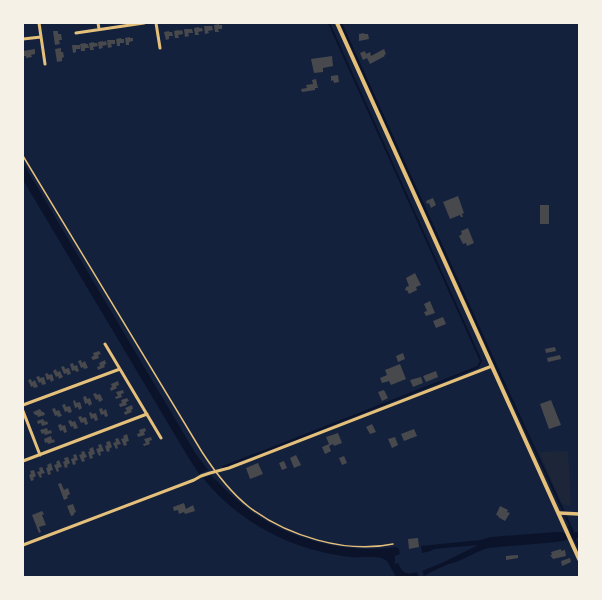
<svg xmlns="http://www.w3.org/2000/svg" width="602" height="600" font-family="Ubuntu,sans-serif">
	<rect width="100%" height="100%" fill="#14213d"/>
	<!-- green -->
	<path fill="#1d2539" d="M568,451L571,506L565,505L561,502L539,452Z"/>
	<!-- water -->
	<path fill="#0b132b" d="M23,163L196,454L208,470L199,474L188,457L23,180Z
		M211,475C220,484 228,493 238,501C274,532 321,548 368,549C377,549 387,548 396,547L399,549L400,554L395,556V564L398,563C403,574 406,575 417,572L419,577H396L387,561L382,558C372,556 360,558 349,557C292,550 239,523 203,478Z
		M556,532H563L567,540L557,542L488,548C477,551 467,558 456,562C445,565 434,570 424,576L422,571L444,562L478,545L434,549L431,551L422,553L421,546L480,540L491,537Z"/>
	<g fill="none" stroke-linecap="round" stroke-linejoin="round">
		<!-- stream -->
		<path stroke="#0b132b" stroke-width="2" d="M341,23L498,370L573,532
			M223,467L290,441L478,367L481,361L329,23
			M569,527L579,548"/>
		<!-- canal -->
		<path stroke="#0b132b" stroke-width="6" d="M557,537L579,535"/>
	</g>
	<!-- building -->
	<path fill="#48494c" d="M219,24V25H222V29H218L219,32H215L214,25Z
		M204,26H212L213,30L208,31L209,33L205,34Z
		M199,27V28H202L203,31L198,32L199,35H195L194,28Z
		M184,29H192L193,33H188L189,36L185,37Z
		M179,30V31L182,30L183,34L178,35L179,38H175L174,31Z
		M53,31H58V34H61L62,40H59L60,44L55,45Z
		M169,31V32H172L173,36H169V39L166,40L164,32Z
		M364,33V34H368L369,39L359,41V34Z
		M130,37V38H133V41L129,42V45H126L125,38Z
		M121,38V39H124V43H120V46H117L116,39Z
		M107,40H115V44H111L112,47L108,48Z
		M103,41V42L106,41L107,45L102,46L103,48L99,49L98,42Z
		M94,42V43H97L98,46L93,47L94,50H90L89,43Z
		M85,43L86,44H88L89,48H85V51H81L80,44Z
		M72,45H80V49H76V52L73,53Z
		M61,48V52H63L64,57L62,58V61L57,62L55,49Z
		M35,49V54L31,55L32,57L26,58V56H23V51Z
		M384,49L386,54L384,55L385,56L370,64L367,58L363,60L360,53L365,51L366,54L370,52L371,56Z
		M332,56L333,66L323,68V72L314,73L311,59Z
		M338,75L339,82L334,83L333,80L331,81V76Z
		M316,79L318,88H315V90L302,92L301,89L307,88L306,85L313,84L312,80Z
		M458,196L464,213L462,214L463,217H461L460,215L450,219L443,202Z
		M433,198L436,205L431,208L429,203L427,204L426,201Z
		M540,205H549V224H540Z
		M468,228L474,243L467,246L466,243L463,244L459,236L462,234L461,231Z
		M415,273L421,285L416,287L417,290L409,294L407,290L406,291L405,289L406,288V287L409,286L406,278Z
		M430,301L435,313L426,316L424,312L427,311L424,304Z
		M443,317L446,324L436,328L433,321Z
		M555,347L556,351L546,353L545,349Z
		M99,351L101,354L98,355L99,358L93,360L91,357L94,356L93,353Z
		M403,353L405,359L398,362L396,356Z
		M560,355L561,359L548,362L547,358Z
		M81,360L82,363L85,361L88,368L84,369L83,367L81,368L78,361Z
		M105,360L106,364L104,365L105,367L98,370L97,367L100,366L99,363Z
		M73,363L74,366L77,365L79,371L76,372L75,370L72,371L70,364Z
		M400,364L406,379L391,385L389,381L382,383L380,378L387,375L385,370Z
		M64,366L65,369L69,368L71,374L67,375V373L64,374L61,367Z
		M56,369L57,372L60,371L63,377L59,379L58,376L56,377L53,371Z
		M436,371L438,377L426,382L423,376Z
		M47,373L49,375L52,374L54,380L51,382L50,379L47,380L45,374Z
		M39,376L40,378L44,377L46,384L42,385L41,382L39,383L36,377Z
		M421,377L423,383L413,387L410,380Z
		M31,379L32,382L35,380L38,387L34,388L33,386L31,387L28,380Z
		M118,381L119,385L116,386L117,388L111,391L110,388L112,387L111,384Z
		M123,390L124,393L121,394L122,397L116,399L115,397L118,396L116,392Z
		M384,390L388,398L382,401L378,392Z
		M96,393L97,395L100,394L103,400L99,402L98,399L96,400L93,394Z
		M86,396L87,399L90,398L92,404L89,406L88,403L85,404L83,397Z
		M127,398L129,401L126,402L127,405L120,407L119,404L122,403L121,400Z
		M75,400L76,403L80,402L82,408L79,410L78,407L75,408L73,401Z
		M551,400L561,425L549,429L540,404Z
		M65,404L66,407L70,406L72,412L68,413V411L65,412L62,405Z
		M132,405L133,409L131,410L132,412L125,415L124,412L127,411L125,408Z
		M55,408L56,411L59,410L62,416L58,417L57,415L55,416L52,409Z
		M102,408L103,411L106,409L108,416L105,417L104,414L101,415L99,409Z
		M40,409L42,412H44L45,415L38,417L37,415H35L33,412Z
		M91,412L92,414L96,413L98,420L95,421L94,418L91,419L89,413Z
		M81,416L82,418L86,417L88,424L85,425L84,422L81,423L78,417Z
		M43,419L45,422L47,421L48,424L42,426L41,423L38,424L37,421Z
		M71,420L72,422L75,421L78,428L74,429L73,426L71,427L68,421Z
		M61,424L62,426L65,425L67,432L64,433L63,430L60,431L58,425Z
		M372,424L376,432L370,434L366,427Z
		M47,428L48,431L51,430L52,433L45,435L44,433L42,434L40,430Z
		M145,428L146,431L144,432L145,435L138,437L137,434L140,433L139,430Z
		M414,429L417,436L404,441L401,434Z
		M338,433L342,443L334,446L333,444L329,446L331,451L325,454L322,447L329,444L326,437Z
		M127,434L129,441L126,442L127,445L124,446L121,439L124,438L123,436Z
		M51,436L52,440L54,439L55,442L48,444L47,442L45,443L44,439Z
		M151,437L152,440L149,441L150,444L144,446L143,444L146,443L144,439Z
		M395,437L398,445L392,448L388,439Z
		M118,438L121,444L117,445L118,448L116,449L113,443L116,442L115,439Z
		M110,441L112,447L109,449L110,451L107,452L105,446L107,445L106,442Z
		M101,444L104,451L100,452L101,455L99,456L96,449L99,448L98,445Z
		M93,447L95,454L92,455L93,458L90,459L88,452L90,451L89,449Z
		M84,451L87,457L84,458L85,461L82,462L79,455L82,454L81,452Z
		M76,454L78,460L75,461L76,464L73,465L71,459L74,458L73,455Z
		M296,455L301,465L294,468L290,458Z
		M344,456L347,463L342,465L339,458Z
		M68,457L70,463L67,465L68,467L65,468L63,462L65,461L64,458Z
		M59,460L62,467L58,468L59,471L57,472L54,465L57,464L56,462Z
		M284,461L287,468L282,470L279,463Z
		M51,463L53,470L50,471L51,474L48,475L46,468L48,467L47,465Z
		M258,463L263,474L250,479L246,468Z
		M42,467L45,473L41,474L42,477L40,478L37,472L40,471L39,468Z
		M34,470L36,476L33,478L34,480L31,481L29,475L31,474L30,471Z
		M61,483L64,490L68,488L70,494L67,496L68,498L64,500L58,484Z
		M184,503L186,509L193,505L195,511L185,514L184,512L179,514L178,510L174,511L173,507Z
		M73,504L76,512L74,513V515L71,516L67,506Z
		M500,506L508,510L507,512L510,513L505,521L498,517L499,516L496,515Z
		M42,511L44,514L42,515L46,525L39,527L41,532L39,533L32,515Z
		M418,538L419,547L409,549L408,539Z
		M561,549V551L565,550L566,556L553,559L550,555H552L551,552Z
		M518,555V558L506,560V556Z
		M570,558L571,562L562,566L561,561Z"/>
	<g fill="none" stroke-linecap="round" stroke-linejoin="round">
		<!-- service -->
		<path stroke="#e5c07b" stroke-width="1.5" d="M23,156L202,452C215,472 230,492 249,507C287,536 346,554 393,544"/>
		<!-- minor -->
		<path stroke="#e5c07b" stroke-width="3" d="M39,23L45,64
			M98,23L99,29
			M156,23L160,48
			M76,33L144,23
			M23,39L41,37
			M105,344L161,438
			M23,405L120,369
			M23,411L40,455
			M23,461L147,414
			M23,545L194,480L201,476L210,473L229,468L492,366"/>
		<!-- tertiary -->
		<path stroke="#e5c07b" stroke-width="3.5" d="M559,513L579,514"/>
		<!-- secondary -->
		<path stroke="#e5c07b" stroke-width="4" d="M337,23L579,559"/>
	</g>
	<!-- border -->
	<rect width="602" height="600" fill="none" stroke="#f6f1e7" stroke-width="48"/>
</svg>
